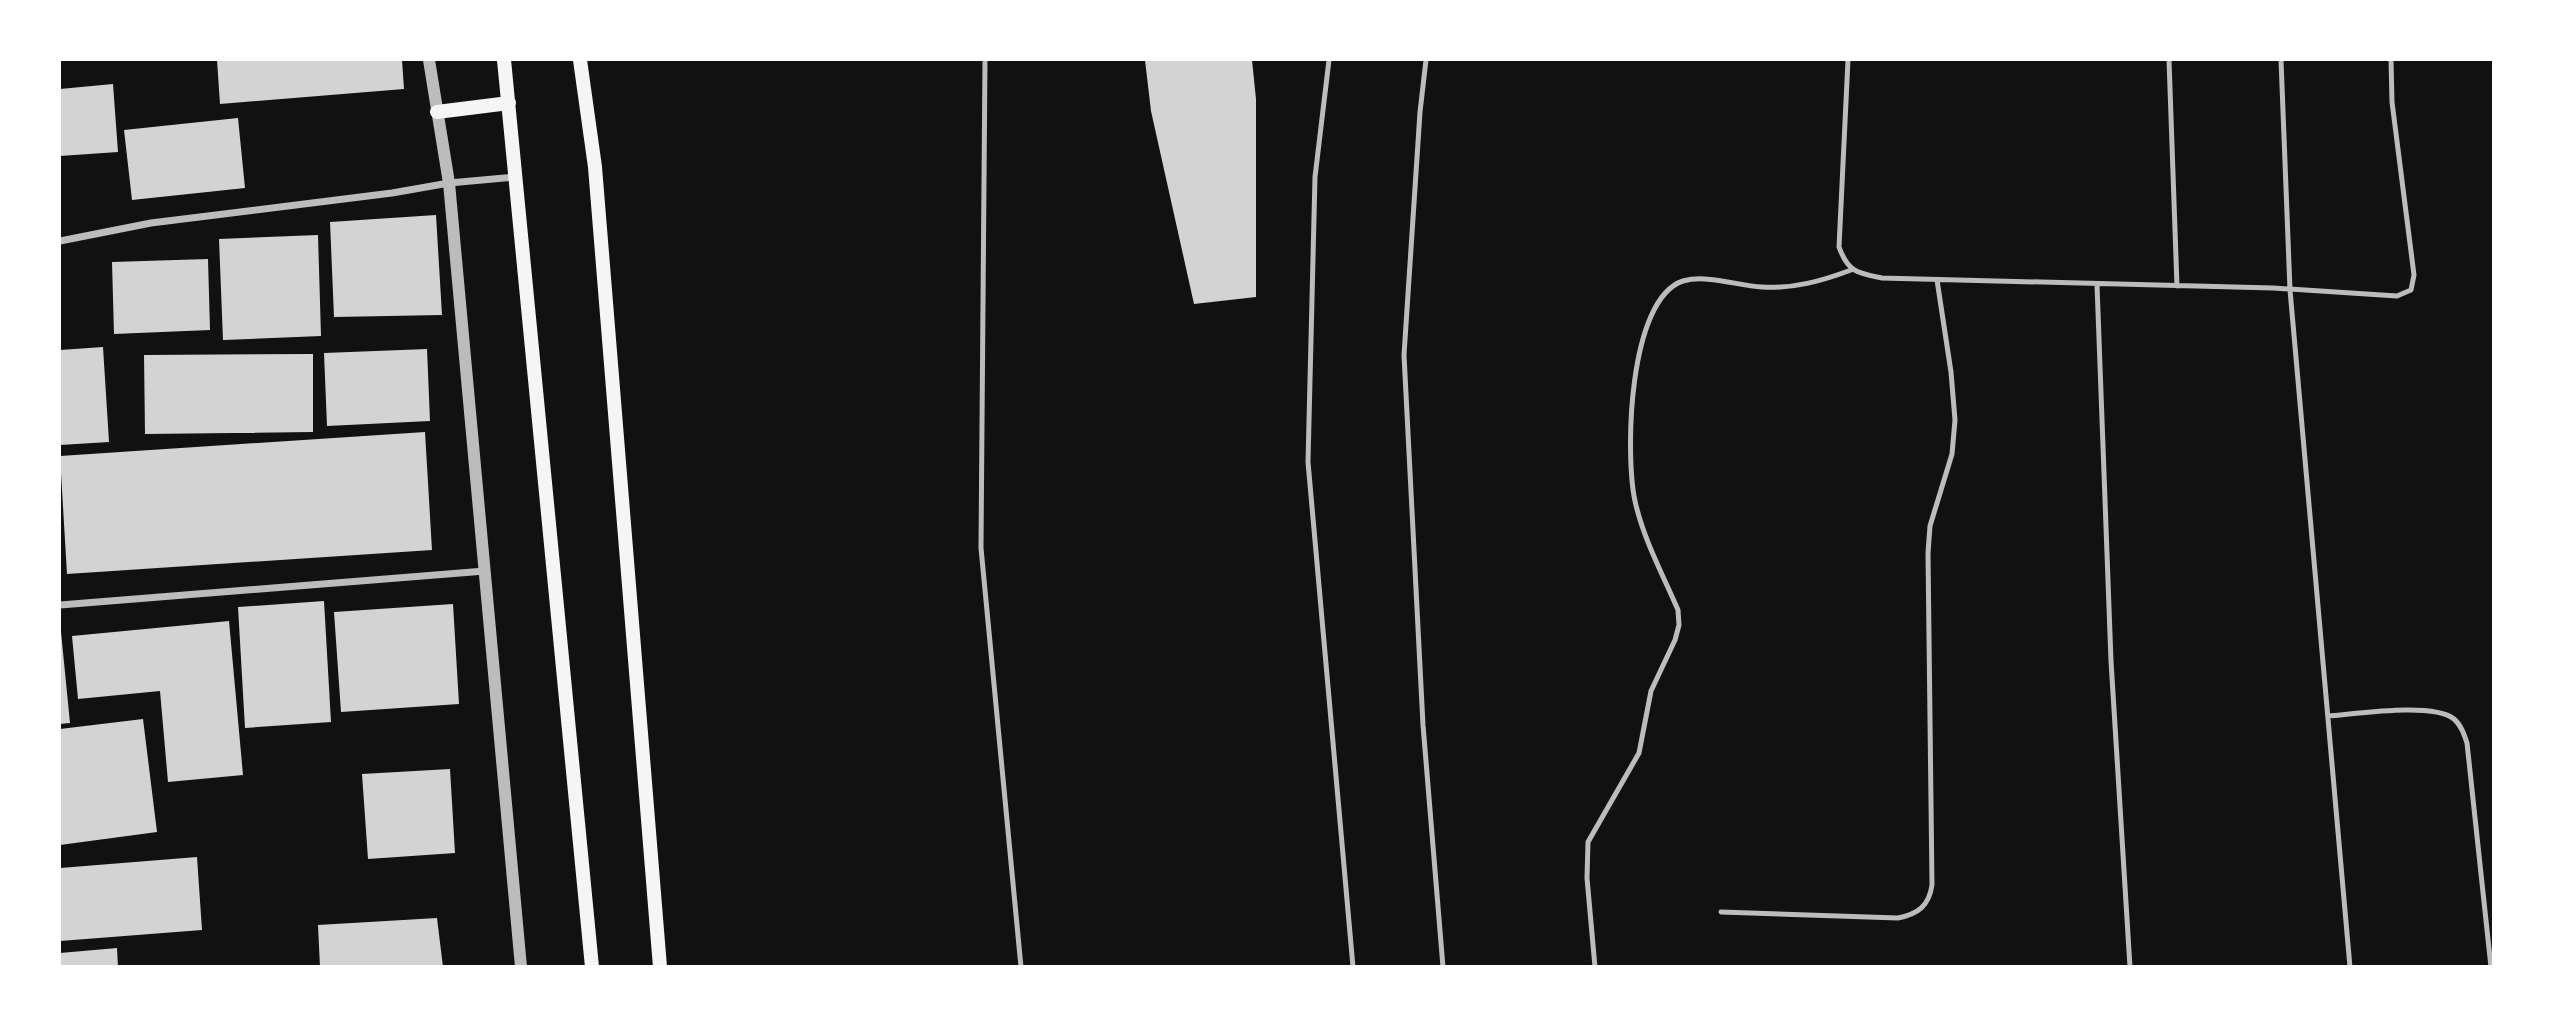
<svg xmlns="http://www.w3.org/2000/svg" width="2553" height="1026" font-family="'Noto Sans',sans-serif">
	<rect width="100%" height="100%" fill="#111"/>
	<!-- building -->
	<path fill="#d3d3d3" d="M217,60H402L404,89L220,104Z
		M1145,60H1252L1256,99V297L1194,304L1151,111Z
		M113,84L118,152L60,156V89Z
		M238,118L245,188L132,200L124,130Z
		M436,215L442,315L334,317L330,222Z
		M318,235L321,336L223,340L219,239Z
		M208,259L210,330L114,334L112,262Z
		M103,347L109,442L60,445V350Z
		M427,349L430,421L327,426L324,353Z
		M313,354V432L145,434L144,355Z
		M425,432L432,550L67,574L60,456Z
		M324,601L331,722L245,728L238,607Z
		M453,604L459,704L341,712L334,612Z
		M229,621L243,775L168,782L160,691L78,699L72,636Z
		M60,632H61L70,723L60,724Z
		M143,719L157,832L60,845V729Z
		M450,769L455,853L368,859L362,774Z
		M197,857L202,930L60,941V868Z
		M437,918L443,967H320L318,925Z
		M117,948L118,967H60V953Z"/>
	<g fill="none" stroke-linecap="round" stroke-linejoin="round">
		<!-- service -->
		<path stroke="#bcbcbc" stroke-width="5" d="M985,60L981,548L1021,967
			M1329,60L1315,177L1308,462L1353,967
			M1426,60L1420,112L1404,355L1423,725L1443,967
			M1848,60L1839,247C1848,272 1857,273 1882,278L2273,288L2397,296L2411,290L2414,275L2392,102L2391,60
			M2169,60L2177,286
			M2281,60L2290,290L2350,967
			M2097,285L2111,661L2130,967
			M2328,716C2356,714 2433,702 2454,719C2461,725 2464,734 2467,743L2491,967
			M1721,912L1898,918C1918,914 1929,906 1932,885L1928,553L1930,526L1952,454L1955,420L1951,372L1937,280
			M1595,967L1587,878L1588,842L1639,753L1651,691L1675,640L1679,625L1678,610C1663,575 1643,538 1635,501C1625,455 1628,299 1683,281C1707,274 1738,286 1762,287C1793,289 1822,281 1851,270"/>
		<!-- minor -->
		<path stroke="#bcbcbc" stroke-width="7" d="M60,241L151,223L392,193L449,183L516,177
			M60,605L485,571"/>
		<!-- tertiary -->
		<path stroke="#bcbcbc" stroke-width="12" d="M429,60L449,183L521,967"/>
		<!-- secondary -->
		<path stroke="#f5f5f5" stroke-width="14" d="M504,60L592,967
			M580,60L595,167L660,967
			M437,112L509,103"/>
	</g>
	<!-- border -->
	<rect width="2553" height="1026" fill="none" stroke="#ffffff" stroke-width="122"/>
</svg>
